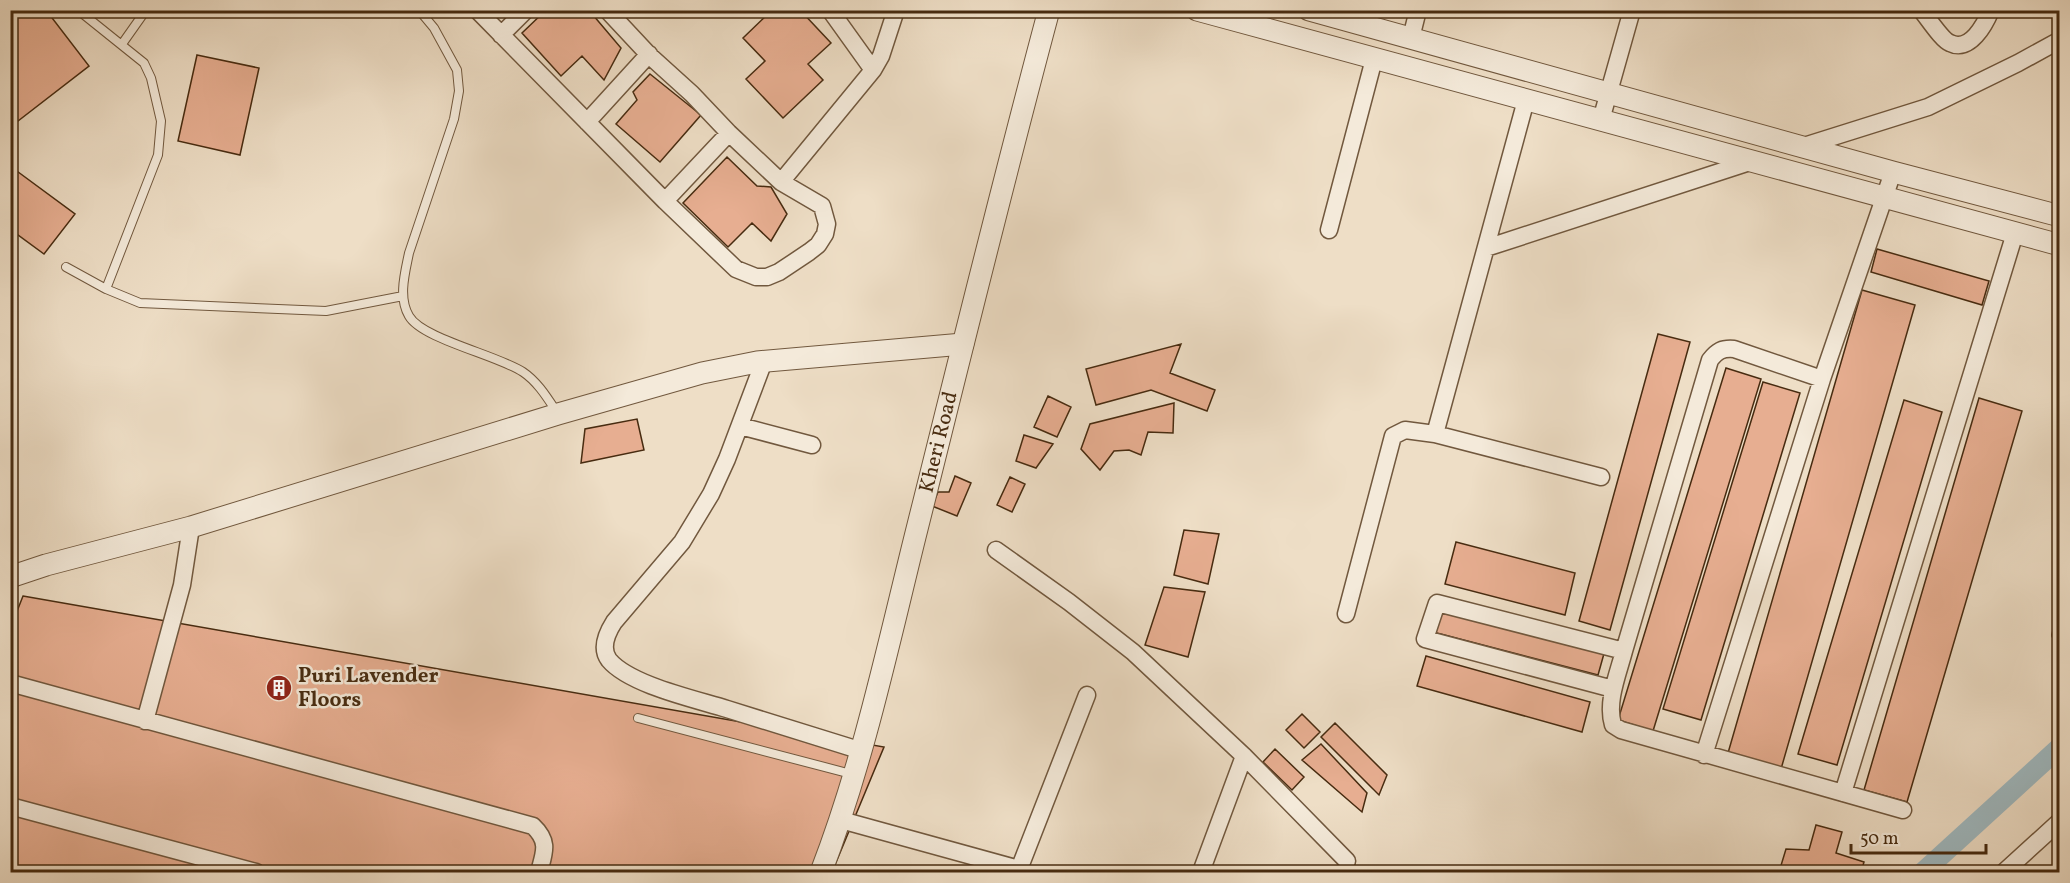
<svg xmlns="http://www.w3.org/2000/svg" width="2070" height="883" font-family="Vollkorn,serif">
	<rect width="100%" height="100%" fill="#eedec6"/>
	<filter id="stains"><feTurbulence type="fractalNoise" baseFrequency=".00333" numOctaves="4"/><feColorMatrix values="0 0 0 0 .2 0 0 0 0 .09 0 0 0 0 .02 0 0 0 .5 -.17"/></filter>
	<radialGradient id="worn" r=".72"><stop offset=".6" stop-color="#630" stop-opacity="0"/><stop offset="1" stop-color="#630" stop-opacity=".3"/></radialGradient>
	<g fill="none" stroke-linecap="round" stroke-linejoin="round">
		<!-- canal -->
		<path stroke="#9fb9c0" stroke-width="20" d="M1923,872L2060,747"/>
	</g>
	<!-- building -->
	<path fill="#e7ae91" stroke="#472b10" stroke-width="1.5" d="M20,10H46L89,66L18,121L10,111V18Z
		M546,10H582L585,14L593,15L621,48L604,80L582,56L561,76L522,33Z
		M695,10H709L702,17Z
		M749,10H761L755,17Z
		M772,10H800L831,43L808,64L823,80L783,118L746,79L765,61L743,38Z
		M197,55L259,68L240,155L178,141Z
		M650,74L701,115L660,162L616,124L637,100L633,92Z
		M727,157L757,186L771,187L787,214L771,241L752,223L728,247L683,203Z
		M10,166L75,214L44,254L10,229Z
		M1877,249L1989,281L1982,305L1871,272Z
		M1862,290L1915,305L1781,769L1728,753Z
		M1658,334L1690,342L1610,630L1579,621Z
		M1181,344L1170,373L1215,390L1207,411L1151,390L1096,405L1086,369Z
		M1726,368L1761,379L1653,731L1618,720Z
		M1763,382L1800,393L1701,720L1663,709Z
		M1048,396L1071,407L1057,437L1034,427Z
		M1979,398L2022,411L1907,802L1864,790Z
		M1904,400L1942,412L1837,765L1798,754Z
		M1174,403L1173,433L1148,432L1141,455L1129,450L1114,451L1100,470L1081,449L1090,424Z
		M637,419L644,450L581,463L585,429Z
		M1024,435L1053,444L1036,468L1016,461Z
		M955,476L971,483L957,516L932,506L938,492H949Z
		M1010,477L1025,484L1012,512L997,505Z
		M1184,530L1219,534L1208,584L1174,575Z
		M1456,542L1575,573L1565,615L1445,584Z
		M1164,587L1205,592L1188,657L1145,645Z
		M23,596L884,747L832,872H10V629Z
		M1439,607L1605,650L1598,675L1433,632Z
		M1426,656L1590,702L1582,732L1417,686Z
		M1302,714L1320,732L1304,748L1286,730Z
		M1335,723L1387,775L1379,795L1321,737Z
		M1321,744L1367,793L1362,812L1302,760Z
		M1275,749L1304,777L1292,790L1263,762Z
		M1816,825L1842,832L1836,853L1864,862L1861,872H1779L1786,849L1809,850Z"/>
	<g fill="none" stroke-linecap="round" stroke-linejoin="round">
		<!-- service casing -->
		<g stroke="#71583e" stroke-width="10">
			<path id="service" d="M78,10L144,63L151,78L161,121L158,155L106,289
				M419,10L434,28L457,70L459,91L454,119L409,253C405,273 398,297 409,316C422,339 497,355 523,372C538,382 548,399 558,414
				M122,44L146,10
				M66,267L106,289L140,303L326,311L403,296
				M2056,635L2060,621
				M638,718L855,775"/>
		</g>
		<!-- minor casing -->
		<g stroke="#71583e" stroke-width="19">
			<path id="minor" d="M477,10L665,201L736,269L756,277H767L779,272L809,252L818,245L825,234L827,224L822,206L781,182L729,133L692,94L650,56L607,10
				M830,10L873,70
				M1921,10C1928,18 1942,40 1950,43C1970,53 1985,24 1991,10
				M501,35L526,10
				M1411,38L1418,10
				M1526,100L1435,434L1601,477
				M1601,120L1632,10
				M587,122L649,54
				M1804,146L1928,107L2018,63L2060,40
				M781,182L873,70L881,56L896,10
				M665,201L729,133
				M1329,230L1374,59
				M1486,248L1753,161
				M764,361L727,459L711,494L682,542L614,622C607,633 600,648 609,660C630,685 695,699 727,709C772,723 817,737 862,751
				M1822,379L1734,349C1722,348 1717,351 1710,360L1624,651C1618,674 1606,702 1613,725L1621,730L1903,810
				M740,426L812,445
				M996,550L1069,602L1133,652L1244,756L1347,861
				M1346,614L1393,436L1405,430L1435,434
				M10,683L533,826C550,842 544,853 539,872
				M1613,689L1425,639L1437,603L1624,651
				M145,721L182,585L191,527
				M1704,755L1822,379L1893,172
				M1843,793L2015,233
				M10,806L256,872
				M841,820L1019,869
				M1018,872L1087,695
				M1201,872L1244,756
				M2004,872L2060,821"/>
		</g>
		<!-- tertiary casing -->
		<g stroke="#71583e" stroke-width="23">
			<g id="tertiary">
				<path d="M1197,10L2060,245"/>
				<path d="M1309,10L1893,172L2060,216"/>
				<path d="M10,577L46,565L191,527L558,414L702,373L757,362L963,344"/>
				<path id="s1" d="M821,872C863,763 887,650 915,537C959,361 1002,185 1049,10"/>
			</g>
		</g>
		<!-- service -->
		<use href="#service" stroke="#f4eada" stroke-width="8"/>
		<!-- minor -->
		<use href="#minor" stroke="#f4eada" stroke-width="16"/>
		<!-- tertiary -->
		<use href="#tertiary" stroke="#f4eada" stroke-width="21"/>
	</g>
	<!-- icons -->
	<defs>
		<g id="building-disc" transform="scale(1.35)"><circle r="9.5" fill="#8f2418" stroke="#f4eada"/><path d="M-4-6H4V6H1V3H-1V6H-4ZM-2.5-4.3h1.7v1.8h-1.7ZM.8-4.3h1.7v1.8H.8ZM-2.5-1h1.7V.8h-1.7ZM.8-1h1.7V.8H.8Z" fill="#fff"/></g>
	</defs>
	<g fill-rule="evenodd">
		<use href="#building-disc" x="279" y="688"/>
	</g>
	<g text-anchor="middle" dominant-baseline="central" stroke-width="5" stroke-linejoin="round" paint-order="stroke">
		<!-- street labels -->
		<g font-size="21" fill="#472b10" stroke="#f4eada">
			<text stroke="none"><textPath href="#s1" startOffset="446">Kheri Road</textPath></text>
		</g>
		<!-- poi labels -->
		<g font-size="21" font-weight="bold" fill="#472b10" stroke="#f4eada" text-anchor="start">
			<text x="298" y="676">Puri Lavender<tspan x="298" dy="24">Floors</tspan></text>
		</g>
	</g>
	<!-- margin -->
	<rect width="2070" height="883" fill="none" stroke="#eedec6" stroke-width="36"/>
	<rect x="12" y="12" width="2046" height="859" fill="none" stroke="#472b10" stroke-width="3"/>
	<rect x="18" y="18" width="2034" height="847" fill="none" stroke="#472b10" stroke-width="1.5"/>
	<!-- scale -->
	<path d="M1851 844v9h135v-9" fill="none" stroke="#472b10" stroke-width="3"/>
	<text x="1860" y="844" font-size="18" fill="#472b10" stroke="#f4eada" stroke-width="4.5" paint-order="stroke">50 m</text>
	<rect width="100%" height="100%" filter="url(#stains)"/>
	<rect width="100%" height="100%" fill="url(#worn)"/>
</svg>
